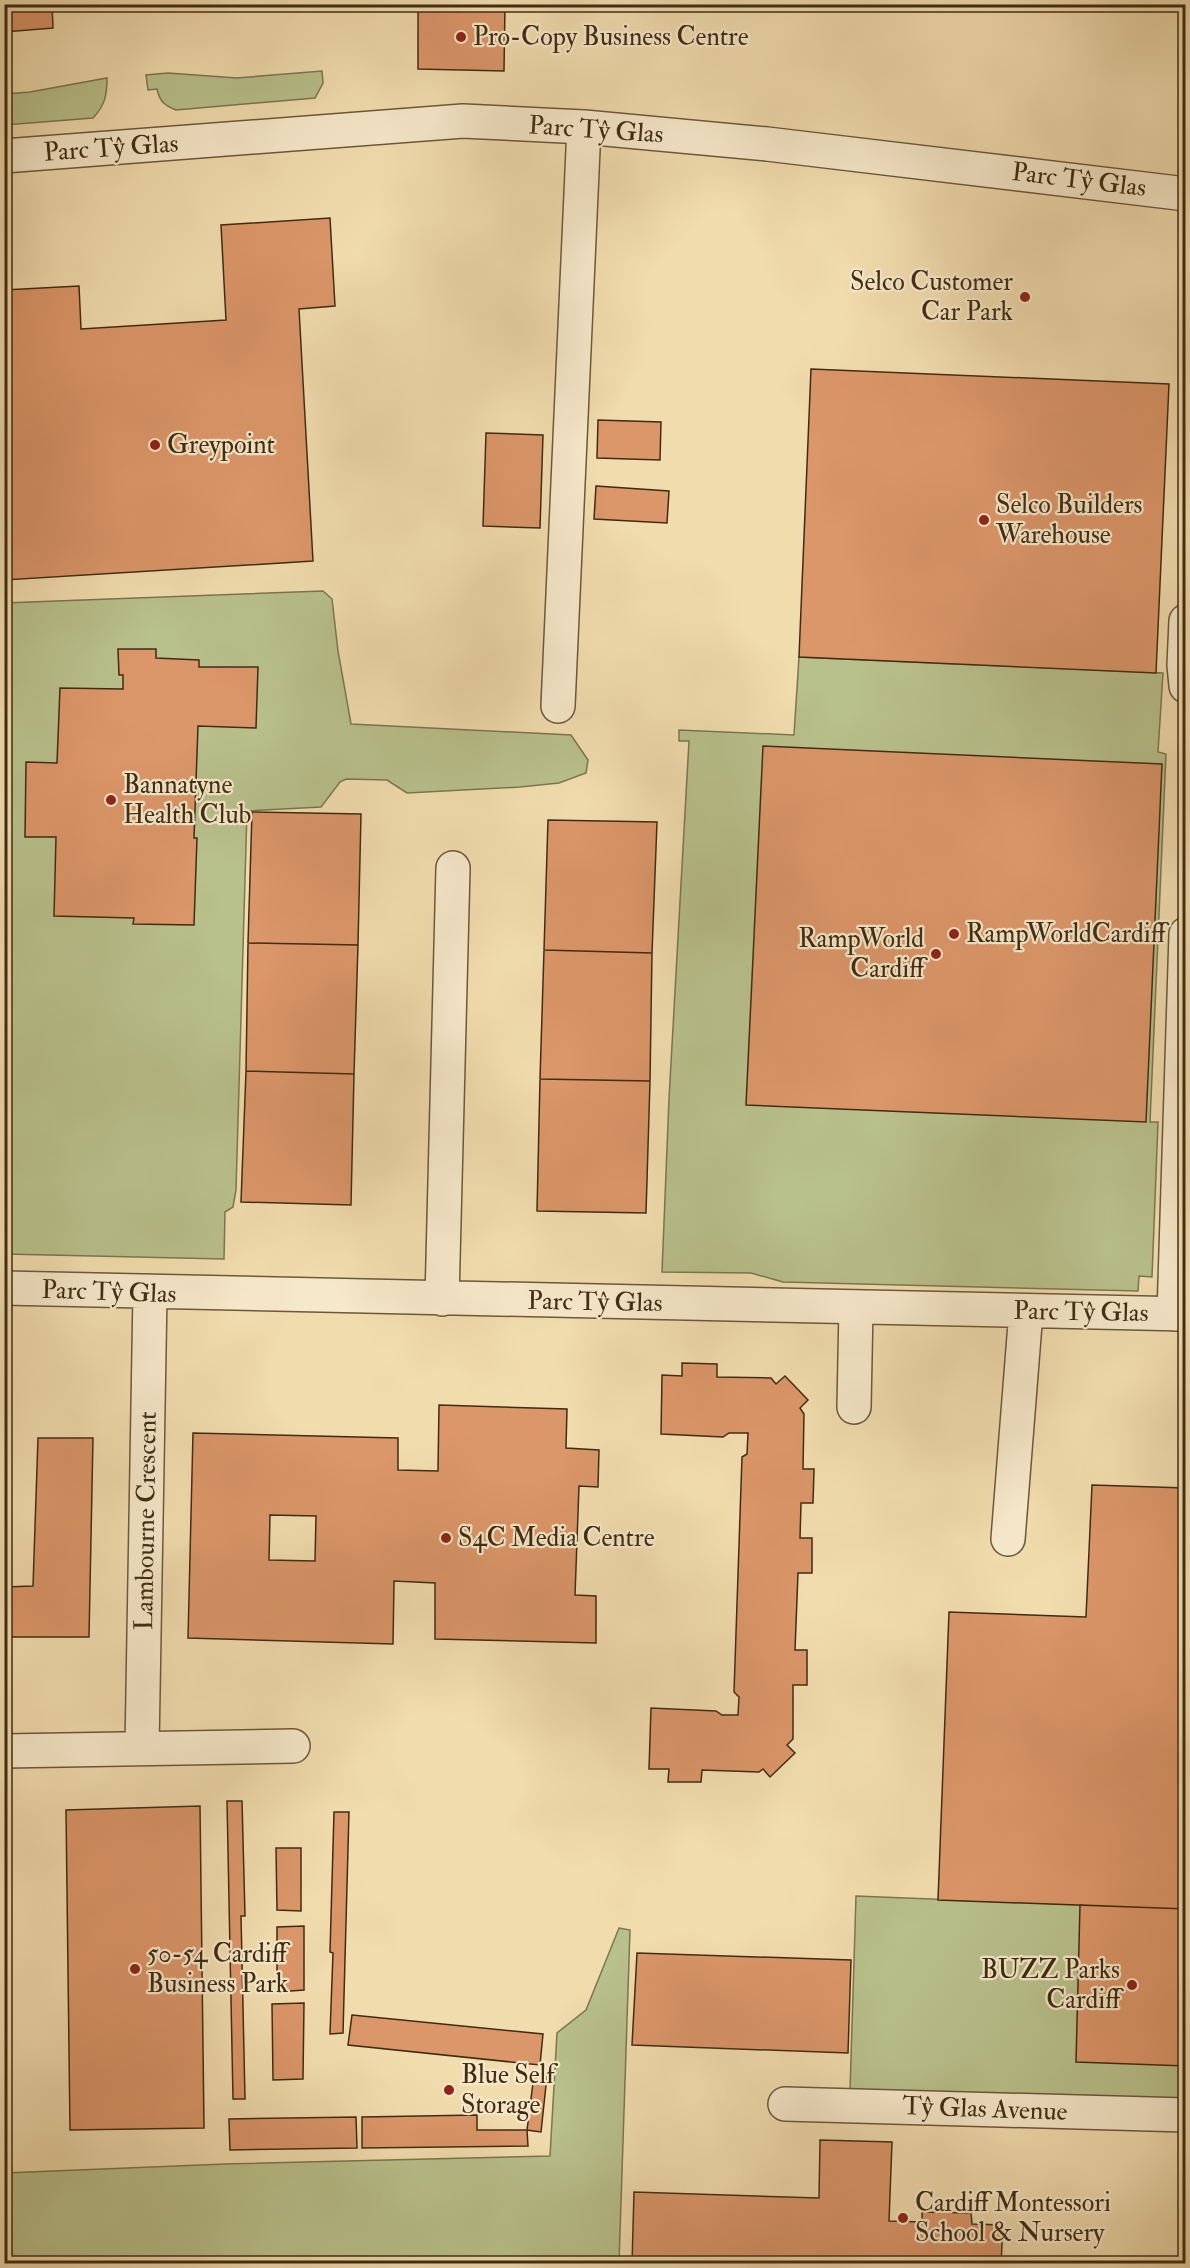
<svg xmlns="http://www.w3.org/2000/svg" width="1190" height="2268" font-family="'IM FELL Double Pica',serif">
	<rect width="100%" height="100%" fill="#f1dcae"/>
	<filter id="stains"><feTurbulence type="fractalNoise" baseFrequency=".00333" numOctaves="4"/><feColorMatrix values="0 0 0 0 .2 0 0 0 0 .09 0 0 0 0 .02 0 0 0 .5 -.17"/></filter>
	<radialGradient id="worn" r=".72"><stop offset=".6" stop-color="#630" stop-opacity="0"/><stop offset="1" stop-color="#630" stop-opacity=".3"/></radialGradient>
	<!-- green -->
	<path fill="#b8c08b" stroke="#7c764f" stroke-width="1.5" d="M322,71L323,83L315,98L176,110C164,105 160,102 157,89L148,90L146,75L168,73L237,78Z
		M107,78C107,96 105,105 93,118L5,125V94L30,92Z
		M323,591L332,599L338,651L351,724L571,735L588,760L586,773L559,783L520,787L407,793L387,780L346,779L340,782L321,807L247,811L236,1190L233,1207L225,1212L224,1259L5,1254L4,603Z
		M799,657L1163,673L1158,752L1166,754L1150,1122H1158L1152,1277L1139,1276L1138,1291L783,1282L751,1273L662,1272L669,1099L689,741H679V730L794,735Z
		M856,1896L1185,1909V2101L850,2091Z
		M619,1928L630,1930L619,2263H5V2173L225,2164L550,2156L557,2033L586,2010Z"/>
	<!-- building -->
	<path fill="#db9669" stroke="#3f2c13" stroke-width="1.5" fill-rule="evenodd" d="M4,4H52L53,28L4,32Z
		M418,4H505L504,71L418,69Z
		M330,218L335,306L299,309L313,561L4,580V290L79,286L81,329L226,320L221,225Z
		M811,369L1169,384L1156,673L799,657Z
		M598,420L661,422L660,460L597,458Z
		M486,433L543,435L540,528L483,526Z
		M596,486L669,491L667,523L594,519Z
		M118,649H156V658L199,660V667H258L256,728L198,726L194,838H197L194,925L133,924L134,918L54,916L56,837H25L26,762L57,763L60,688L123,689V675H119Z
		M763,746L1162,764L1146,1122L746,1105Z
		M252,812L361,814L358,945L248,943Z
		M548,820L657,822L652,953L544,950Z
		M248,943L358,945L354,1074L246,1071Z
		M544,950L652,953L650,1081L540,1079Z
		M246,1071L354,1074L351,1205L241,1202Z
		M540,1079L650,1081L646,1213L537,1211Z
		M682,1363L717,1364V1377L771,1378L776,1384L785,1376L808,1400L800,1408L804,1414L803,1469H814L813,1503H801L800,1538H812V1573H798L795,1650H807V1685H793V1739L787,1745L795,1753L770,1777L763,1769L759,1772L702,1770L701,1782H668L669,1769H649L651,1708L716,1711L722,1715H738L739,1697L734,1692L742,1457L747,1454L748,1433H729L723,1437L661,1434L662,1375L682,1376Z
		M439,1405L567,1409L566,1448L599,1450L598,1487L579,1486L575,1595L596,1596V1643L435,1639V1583L394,1581L393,1644L188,1638L193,1433L398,1438V1470L438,1471ZM270,1515L316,1516L315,1561L269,1560Z
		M4,1434H8L5,1488H4Z
		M38,1438H93L89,1637H4V1587L33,1586Z
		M1092,1485L1186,1488V1909L938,1900L949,1612L1086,1617Z
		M227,1801H242L245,1916H241L245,2099H233Z
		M200,1806L204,2128L70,2130L66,1810Z
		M334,1812H349L343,2033L330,2034L333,1953L330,1952Z
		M276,1848H301V1911L277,1910Z
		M1080,1905L1186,1909V2066L1076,2062Z
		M304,1926V1990L277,1992V1927Z
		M637,1953L851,1960L848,2053L632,2045Z
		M304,2003L303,2079L273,2080L272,2004Z
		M352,2015L543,2034L540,2065L348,2045Z
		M534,2075L547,2076L541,2132L527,2130Z
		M477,2115V2130H527L528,2146L362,2148V2117Z
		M356,2117L357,2148L230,2150L229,2119Z
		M820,2140L892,2142L889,2221L922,2222V2212L971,2213L972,2224L1003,2225L1001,2264H632L634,2192L819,2198Z"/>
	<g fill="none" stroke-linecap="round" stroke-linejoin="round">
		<!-- minor casing -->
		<g stroke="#6c583a" stroke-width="36">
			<path id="minor" d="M4,156L463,121L584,127L767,144L1186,194
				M1186,621L1184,665L1186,686
				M558,706L584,127
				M4,1288L1186,1314
				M442,1299L453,868
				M1174,1314L1186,934
				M854,1407L856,1308
				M1008,1539L1026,1311
				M142,1748L150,1293
				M4,1751L293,1746
				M785,2104L1186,2115"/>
		</g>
		<!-- minor -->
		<use href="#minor" stroke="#f6e8ca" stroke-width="33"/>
	</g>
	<!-- markers -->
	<g fill="#8f2418" stroke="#f6e8ca" stroke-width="2">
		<circle cx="461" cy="37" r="6"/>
		<circle cx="1025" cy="297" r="6"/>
		<circle cx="155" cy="445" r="6"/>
		<circle cx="984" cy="520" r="6"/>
		<circle cx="111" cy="800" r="6"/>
		<circle cx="954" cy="934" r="6"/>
		<circle cx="936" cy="954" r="6"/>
		<circle cx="446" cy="1538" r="6"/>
		<circle cx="135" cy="1969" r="6"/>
		<circle cx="1132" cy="1985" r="6"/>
		<circle cx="449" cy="2090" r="6"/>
		<circle cx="903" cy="2218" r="6"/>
	</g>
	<g text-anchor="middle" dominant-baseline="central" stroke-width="4.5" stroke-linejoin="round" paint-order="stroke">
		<!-- poi labels -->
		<g font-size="26" fill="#3f2c13" stroke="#f6e8ca" text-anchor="start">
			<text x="473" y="37">Pro-Copy Business Centre</text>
			<text x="1013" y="282" text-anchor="end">Selco Customer<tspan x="1013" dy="30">Car Park</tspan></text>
			<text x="167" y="445">Greypoint</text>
			<text x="996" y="505">Selco Builders<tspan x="996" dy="30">Warehouse</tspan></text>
			<text x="123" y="785">Bannatyne<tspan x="123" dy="30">Health Club</tspan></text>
			<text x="966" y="934">RampWorldCardiff</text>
			<text x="924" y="939" text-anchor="end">RampWorld<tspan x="924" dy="30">Cardiff</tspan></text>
			<text x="458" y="1538">S4C Media Centre</text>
			<text x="147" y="1954">50-54 Cardiff<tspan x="147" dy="30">Business Park</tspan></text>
			<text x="1120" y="1970" text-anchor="end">BUZZ Parks<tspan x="1120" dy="30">Cardiff</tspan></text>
			<text x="461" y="2075">Blue Self<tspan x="461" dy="30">Storage</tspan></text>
			<text x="915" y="2203">Cardiff Montessori<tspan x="915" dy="30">School &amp; Nursery</tspan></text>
		</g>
		<!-- street labels -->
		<g font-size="26" fill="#3f2c13" stroke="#f6e8ca">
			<text transform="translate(596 130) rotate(4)">Parc Tŷ Glas</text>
			<text transform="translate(111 148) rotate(-4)">Parc Tŷ Glas</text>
			<text transform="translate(1079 180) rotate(7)">Parc Tŷ Glas</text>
			<text transform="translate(109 1292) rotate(2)">Parc Tŷ Glas</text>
			<text transform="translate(595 1302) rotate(1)">Parc Tŷ Glas</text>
			<text transform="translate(1081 1312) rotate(1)">Parc Tŷ Glas</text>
			<text transform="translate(146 1521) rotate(-89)">Lambourne Crescent</text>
			<text transform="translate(985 2109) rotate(2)">Tŷ Glas Avenue</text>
		</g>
	</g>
	<!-- margin -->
	<rect width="1190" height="2268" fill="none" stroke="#f1dcae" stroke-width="24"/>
	<rect x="6" y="6" width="1178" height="2256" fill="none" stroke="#3f2c13" stroke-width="3"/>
	<rect x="12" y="12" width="1166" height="2244" fill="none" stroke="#3f2c13" stroke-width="1.5"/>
	<rect width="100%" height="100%" filter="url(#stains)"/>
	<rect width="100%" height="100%" fill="url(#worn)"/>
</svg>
